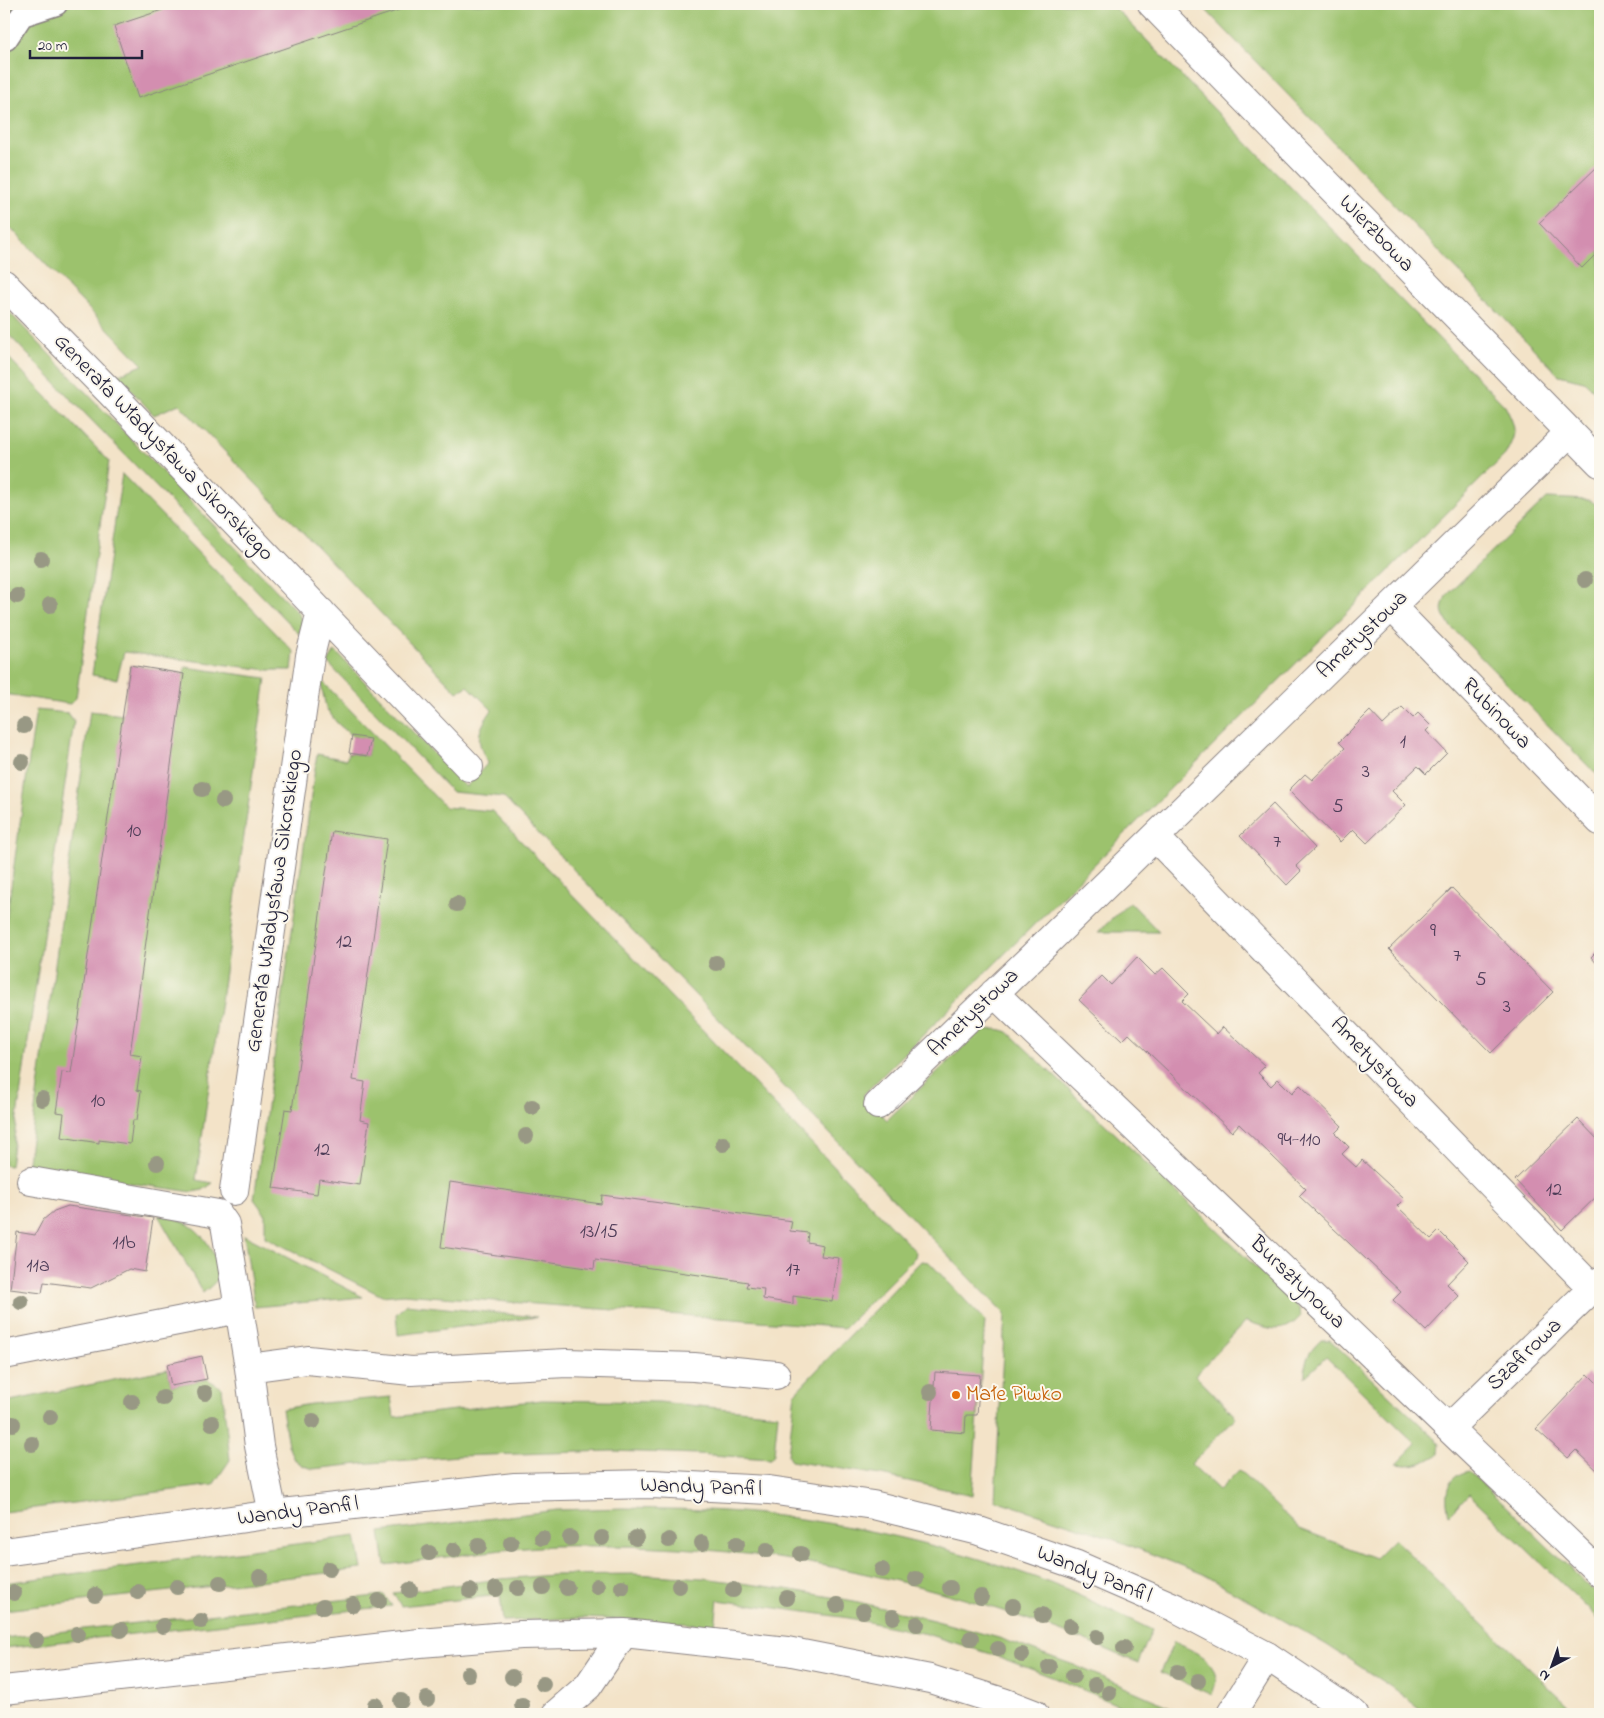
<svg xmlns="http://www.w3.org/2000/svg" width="1604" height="1718" font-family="'Indie Flower',sans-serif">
	<rect width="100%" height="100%" fill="#fbf7ec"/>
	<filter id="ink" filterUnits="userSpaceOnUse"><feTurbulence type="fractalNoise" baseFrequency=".02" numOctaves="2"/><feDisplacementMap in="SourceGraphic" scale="10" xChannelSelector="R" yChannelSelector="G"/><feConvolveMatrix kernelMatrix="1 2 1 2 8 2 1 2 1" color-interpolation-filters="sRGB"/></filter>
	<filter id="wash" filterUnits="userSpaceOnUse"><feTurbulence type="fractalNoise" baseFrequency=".0096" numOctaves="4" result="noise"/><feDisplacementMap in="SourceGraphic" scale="20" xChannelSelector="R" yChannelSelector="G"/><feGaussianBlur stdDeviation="1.12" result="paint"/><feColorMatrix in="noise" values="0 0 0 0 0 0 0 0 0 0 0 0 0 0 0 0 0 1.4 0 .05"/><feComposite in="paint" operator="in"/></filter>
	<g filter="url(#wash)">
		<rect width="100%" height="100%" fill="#f3e3c8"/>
		<!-- green -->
		<path fill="#9cc26d" stroke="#5f7254" d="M4,4H1107L1117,10L1505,406C1517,430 1517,432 1505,455L863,1095L887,1120L976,1035C988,1029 995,1027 1008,1032L1299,1308L1300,1317C1283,1336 1268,1328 1246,1321L1195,1375L1236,1417L1191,1464L1219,1490L1239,1470L1300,1529L1375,1558L1394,1539L1577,1714H1427L1391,1687L1327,1645L1202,1574L1106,1536L995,1500L1005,1314L503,797L452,792L328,663L335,651L466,787L488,763C475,740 477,731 492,710L468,686L457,692L179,404L154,415L117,375L143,365L4,221Z
			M1200,4H1600V397L1584,381L1559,375Z
			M4,307L299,614L302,623L299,634L4,330Z
			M4,353L109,461L76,698L70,704L4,694Z
			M122,474L294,652L292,670H268L124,652L117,679L92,675Z
			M1547,498L1588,500L1600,506V778L1450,626C1441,612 1440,611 1446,596Z
			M130,665L184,674L185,667L266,678L196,1180L213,1183L203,1190L192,1192L27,1168L90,711L123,715Z
			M320,679L445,807L492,811L916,1252L915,1257L844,1328L799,1324L403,1294L382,1296L265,1237V1214L254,1199L317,754L346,760L349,753L367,756L370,740L352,736L337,723L326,708Z
			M36,710L68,713L74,721L10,1166L4,1165V936Z
			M1130,902L1159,932H1098Z
			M158,1215C170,1217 182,1219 192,1227C207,1237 223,1264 215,1282C212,1286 207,1289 203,1293Z
			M244,1235L363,1297L255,1307Z
			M921,1261L929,1262L985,1321L972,1495L881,1475L791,1461L788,1455L795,1393Z
			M406,1304L537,1317L398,1335L396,1314Z
			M1321,1340H1330L1440,1443L1439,1454C1424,1463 1415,1467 1396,1464L1416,1444L1326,1357L1305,1377C1305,1358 1308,1353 1321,1340Z
			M168,1369L171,1386L207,1379L222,1388L230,1460L213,1485L4,1512V1409L5,1402Z
			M391,1397L394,1417L542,1400L659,1402L778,1414L774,1454L770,1459L697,1454L612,1451L458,1456L359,1464L313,1469L302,1465L293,1458L288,1445L282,1409L311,1404Z
			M1469,1471L1600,1597V1620L1469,1494L1449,1514C1444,1494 1446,1476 1469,1471Z
			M623,1508C662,1509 702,1509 740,1512C834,1520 928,1541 1017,1571C1063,1586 1108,1609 1152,1630L1138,1663C969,1588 783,1544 597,1546C578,1546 558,1545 539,1547C488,1550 436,1559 385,1565L380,1532L557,1510Z
			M356,1536L362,1569L4,1610V1583Z
			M634,1574L703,1578L786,1589L854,1601L933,1620L999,1638L1074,1665L1186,1714H1138L1065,1682L991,1654L926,1634L849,1618L718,1600L715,1626L659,1621L581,1618L503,1621L500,1595L401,1606L393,1593L500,1579L553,1575Z
			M384,1595L392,1606L4,1648V1638Z
			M1174,1642C1189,1649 1215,1658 1216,1680C1216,1684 1213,1691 1212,1695L1160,1672Z"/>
		<g id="blocks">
			<!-- building -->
			<path fill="#d38eb0" d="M180,4H417L138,98L114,26Z
				M1600,164V250L1582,268L1539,223Z
				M130,665L184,674L130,1054L142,1056L137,1090L141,1091L137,1120H133L130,1144L99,1140V1143L61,1137L64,1113L56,1112L62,1072L71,1073Z
				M1402,707L1413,718L1418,713L1431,726L1426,731L1447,753L1426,774L1418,766L1392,791L1406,805L1367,843L1353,829L1340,842L1289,790L1305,774L1312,780L1345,748L1339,742L1370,711L1383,725Z
				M352,736L371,739L367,756L349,753Z
				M1273,804L1315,848L1296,866L1301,871L1287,885L1240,836Z
				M332,831L387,839L353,1080L365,1082L360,1120L369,1122L360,1185L319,1179L317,1194L273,1188L285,1109L292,1110Z
				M1452,888L1553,992L1491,1053L1389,949Z
				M1600,948V967L1591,957Z
				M1137,957L1155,975L1163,968L1189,994L1182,1001L1217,1034L1223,1027L1265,1066L1258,1073L1271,1086L1278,1079L1292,1093L1300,1085L1342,1126L1335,1133L1349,1147L1342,1154L1356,1167L1362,1160L1404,1199L1397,1206L1431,1239L1439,1231L1469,1261L1447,1284L1459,1296L1426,1331L1393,1300L1401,1292L1299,1196L1306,1189L1272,1156L1239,1124L1232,1132L1129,1034L1122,1041L1079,1000L1102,976L1111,985Z
				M1578,1119L1600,1142V1193L1562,1230L1515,1180Z
				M450,1182L601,1204L602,1195L792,1221L790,1231L808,1233L807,1242L823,1245L821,1256L839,1258L832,1302L793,1296V1304L763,1299L764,1289L746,1287L748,1282L595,1260L594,1269L441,1247Z
				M68,1206L153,1218L145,1272L129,1269L91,1288L44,1282L42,1293L10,1289L17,1232L35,1235L43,1220L54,1211Z
				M202,1356L207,1379L171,1386L167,1364Z
				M935,1372L980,1375L977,1415H966L965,1433L931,1430Z
				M1588,1374L1600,1386V1473L1576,1450L1568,1458L1536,1429Z"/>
		</g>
	</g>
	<g filter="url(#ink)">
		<use href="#blocks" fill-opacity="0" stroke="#8a8282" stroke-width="1"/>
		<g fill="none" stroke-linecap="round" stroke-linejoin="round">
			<!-- service casing -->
			<g stroke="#8a8282" stroke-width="25">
				<path id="service" d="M6,39L22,15L56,4"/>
			</g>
			<!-- minor casing -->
			<g stroke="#8a8282" stroke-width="30">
				<path id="minor" d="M1152,4L1600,463
					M4,284L110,392L469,767
					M1392,607L1600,821
					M1155,837L1593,1289
					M994,993L1600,1573
					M878,1105L1033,956L1570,432
					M31,1181L218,1214L225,1224L249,1368L259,1446L273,1514
					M234,1191L310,656L321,612
					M4,1355L239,1309
					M249,1368L308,1360L411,1371L567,1363L694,1367L776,1375
					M1449,1428L1600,1281
					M4,1690L420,1643L521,1635L624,1633L787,1651L930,1679L1003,1702L1034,1714
					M556,1714L588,1686L624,1633
					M1231,1714L1267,1656"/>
			</g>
			<!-- tertiary casing -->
			<g stroke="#8a8282" stroke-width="30">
				<path id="tertiary" d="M4,1552L273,1514L515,1487L652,1484L769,1490L873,1505L979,1531L1077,1565L1176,1608L1267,1656L1354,1714"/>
			</g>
			<!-- service -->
			<use href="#service" stroke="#fff" stroke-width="22"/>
			<!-- minor -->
			<use href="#minor" stroke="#fff" stroke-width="28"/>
			<!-- tertiary -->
			<use href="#tertiary" stroke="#fff" stroke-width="28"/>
		</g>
		<!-- trees -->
		<g fill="#989884">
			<circle cx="41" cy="559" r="8"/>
			<circle cx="1585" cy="580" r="8"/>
			<circle cx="17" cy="596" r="8"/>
			<circle cx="50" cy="605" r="8"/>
			<circle cx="24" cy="726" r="8"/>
			<circle cx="22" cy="762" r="8"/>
			<circle cx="202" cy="789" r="8"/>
			<circle cx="223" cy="801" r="8"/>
			<circle cx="457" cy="904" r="8"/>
			<circle cx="716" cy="963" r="8"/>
			<circle cx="42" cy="1099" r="8"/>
			<circle cx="532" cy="1107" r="8"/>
			<circle cx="526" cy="1136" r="8"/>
			<circle cx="723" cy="1144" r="8"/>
			<circle cx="157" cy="1163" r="8"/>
			<circle cx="21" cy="1302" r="8"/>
			<circle cx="930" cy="1392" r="8"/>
			<circle cx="205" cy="1393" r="8"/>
			<circle cx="163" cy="1398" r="8"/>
			<circle cx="132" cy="1402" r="8"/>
			<circle cx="50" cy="1417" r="8"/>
			<circle cx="313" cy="1421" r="8"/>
			<circle cx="212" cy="1423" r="8"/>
			<circle cx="13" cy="1424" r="8"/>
			<circle cx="32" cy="1444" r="8"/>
			<circle cx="542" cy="1538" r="8"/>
			<circle cx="570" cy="1538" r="8"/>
			<circle cx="602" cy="1538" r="8"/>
			<circle cx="636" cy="1538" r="8"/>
			<circle cx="669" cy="1540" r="8"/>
			<circle cx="511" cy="1543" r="8"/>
			<circle cx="702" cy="1543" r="8"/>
			<circle cx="737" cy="1544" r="8"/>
			<circle cx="479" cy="1546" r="8"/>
			<circle cx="454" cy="1550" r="8"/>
			<circle cx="767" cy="1550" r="8"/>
			<circle cx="429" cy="1553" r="8"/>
			<circle cx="801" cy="1554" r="8"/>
			<circle cx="329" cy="1569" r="8"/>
			<circle cx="882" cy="1570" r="8"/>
			<circle cx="260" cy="1577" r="8"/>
			<circle cx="916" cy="1579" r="8"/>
			<circle cx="220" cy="1583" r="8"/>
			<circle cx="597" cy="1586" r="8"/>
			<circle cx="679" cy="1586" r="8"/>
			<circle cx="177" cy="1587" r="8"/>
			<circle cx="543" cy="1587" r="8"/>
			<circle cx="622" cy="1587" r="8"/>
			<circle cx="518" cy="1588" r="8"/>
			<circle cx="567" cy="1588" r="8"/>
			<circle cx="950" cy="1588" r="8"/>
			<circle cx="496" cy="1589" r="8"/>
			<circle cx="410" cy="1590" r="8"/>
			<circle cx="733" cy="1590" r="8"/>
			<circle cx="470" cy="1591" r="8"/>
			<circle cx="138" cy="1592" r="8"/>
			<circle cx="14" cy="1593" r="8"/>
			<circle cx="95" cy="1595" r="8"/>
			<circle cx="981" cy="1597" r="8"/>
			<circle cx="787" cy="1598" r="8"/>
			<circle cx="379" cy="1601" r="8"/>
			<circle cx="353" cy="1605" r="8"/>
			<circle cx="837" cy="1605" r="8"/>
			<circle cx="1013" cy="1606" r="8"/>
			<circle cx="323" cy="1607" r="8"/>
			<circle cx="863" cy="1611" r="8"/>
			<circle cx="1042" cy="1615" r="8"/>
			<circle cx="893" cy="1617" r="8"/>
			<circle cx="201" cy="1621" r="8"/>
			<circle cx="917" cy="1624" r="8"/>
			<circle cx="163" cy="1626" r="8"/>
			<circle cx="1070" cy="1626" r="8"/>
			<circle cx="121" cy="1630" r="8"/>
			<circle cx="78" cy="1634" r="8"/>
			<circle cx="1097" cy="1637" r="8"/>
			<circle cx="971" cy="1638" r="8"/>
			<circle cx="36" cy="1640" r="8"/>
			<circle cx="1124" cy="1648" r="8"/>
			<circle cx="998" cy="1649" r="8"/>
			<circle cx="1022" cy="1655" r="8"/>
			<circle cx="1049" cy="1667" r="8"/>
			<circle cx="1178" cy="1672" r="8"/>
			<circle cx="468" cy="1674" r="8"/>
			<circle cx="1073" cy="1676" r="8"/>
			<circle cx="512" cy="1677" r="8"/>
			<circle cx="1198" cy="1681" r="8"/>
			<circle cx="543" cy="1684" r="8"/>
			<circle cx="1095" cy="1685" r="8"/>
			<circle cx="1109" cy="1693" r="8"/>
			<circle cx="427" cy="1699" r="8"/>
			<circle cx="401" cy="1701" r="8"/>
			<circle cx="375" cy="1705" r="8"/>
			<circle cx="522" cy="1705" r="8"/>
		</g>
	</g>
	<!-- markers -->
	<circle fill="#e8710a" stroke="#fbf7ec" stroke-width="2" cx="956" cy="1395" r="5"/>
	<g text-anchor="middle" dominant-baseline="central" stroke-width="4" stroke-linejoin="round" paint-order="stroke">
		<!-- number labels -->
		<g font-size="20" fill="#4e3d58">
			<text x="1403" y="742">1</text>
			<text x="1366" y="772">3</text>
			<text x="1338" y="807">5</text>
			<text x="134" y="831">10</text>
			<text x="1277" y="842">7</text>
			<text x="1433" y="931">9</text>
			<text x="344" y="942">12</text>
			<text x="1457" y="956">7</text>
			<text x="1481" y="980">5</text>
			<text x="1507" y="1007">3</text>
			<text x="98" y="1101">10</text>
			<text x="1299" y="1140">94-110</text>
			<text x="322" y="1150">12</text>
			<text x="1554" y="1190">12</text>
			<text x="599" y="1232">13/15</text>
			<text x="124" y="1243">11b</text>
			<text x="38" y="1266">11a</text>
			<text x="793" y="1270">17</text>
		</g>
		<!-- street labels -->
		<g font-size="22" fill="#22223b" stroke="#fbf7ec">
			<text transform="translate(1376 234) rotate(46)">Wierzbowa</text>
			<text transform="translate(163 448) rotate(46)">Generała Władysława Sikorskiego</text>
			<text transform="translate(1363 635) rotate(-44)">Ametystowa</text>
			<text transform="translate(1496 714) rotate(46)">Rubinowa</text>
			<text transform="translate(275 901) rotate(-82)">Generała Władysława Sikorskiego</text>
			<text transform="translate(974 1013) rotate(-44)">Ametystowa</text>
			<text transform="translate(1374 1063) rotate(46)">Ametystowa</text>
			<text transform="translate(1297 1283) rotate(44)">Bursztynowa</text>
			<text transform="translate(1525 1355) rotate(-44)">Szafirowa</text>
			<text transform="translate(701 1488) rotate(2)">Wandy Panfil</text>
			<text transform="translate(298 1512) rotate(-7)">Wandy Panfil</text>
			<text transform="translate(1094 1575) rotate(22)">Wandy Panfil</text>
		</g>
		<!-- food labels -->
		<g font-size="22" fill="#c56008" stroke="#fbf7ec" text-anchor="start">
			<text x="966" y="1395">Małe Piwko</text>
		</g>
	</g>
	<!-- margin -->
	<rect width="1604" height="1718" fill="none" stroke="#fbf7ec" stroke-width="20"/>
	<!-- north arrow -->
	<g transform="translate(1552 1666) rotate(221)" stroke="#fbf7ec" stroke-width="4" paint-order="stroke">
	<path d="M0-4L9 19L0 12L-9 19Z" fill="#22223b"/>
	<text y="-8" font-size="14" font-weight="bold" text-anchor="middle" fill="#22223b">N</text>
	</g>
	<!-- scale -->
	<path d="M30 50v8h112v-8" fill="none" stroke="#22223b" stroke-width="2.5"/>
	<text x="38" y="50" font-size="15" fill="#22223b" stroke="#fbf7ec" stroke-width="4" paint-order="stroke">20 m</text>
</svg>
